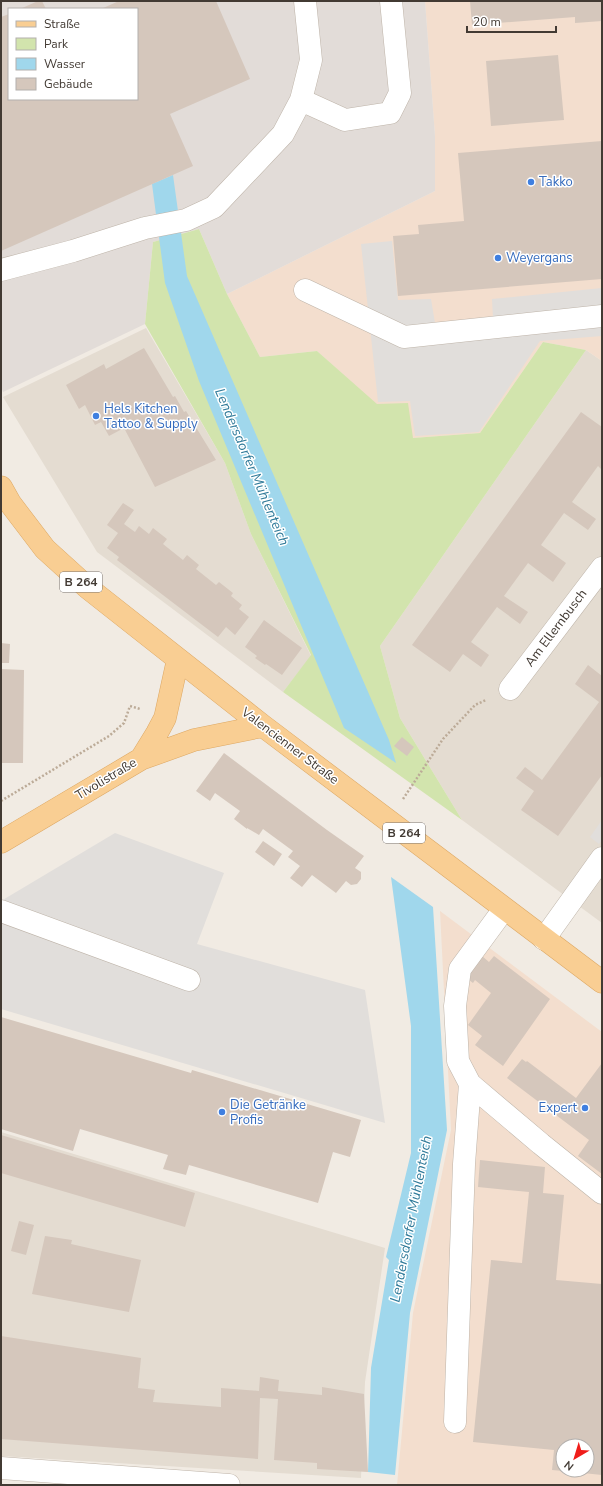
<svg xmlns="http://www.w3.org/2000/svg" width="603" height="1486" font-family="'Nunito Sans',sans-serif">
	<rect width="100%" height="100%" fill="#f1ebe3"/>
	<!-- residential -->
	<path fill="#e4dcd1" d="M146,328L225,463L251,534L311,656L283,692L97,552L3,397Z
		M586,350L602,361V923L462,820L400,718L380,646Z
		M1,1132L385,1248L365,1382L361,1478L1,1456Z"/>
	<!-- commercial -->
	<path fill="#f3dece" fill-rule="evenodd" d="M425,1H602V361L586,350L543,342L480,433L413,438L317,351L260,357L227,294L435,191V136Z
		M440,911L602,1032V1485H397L413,1313L451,1130ZM563,1446H587V1470H563Z"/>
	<!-- industrial -->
	<path fill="#e2dcd8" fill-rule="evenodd" d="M1,1H425L435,136V191L227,294L199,229L153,242L145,324L3,392L1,387ZM9,9H137V99H9Z"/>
	<!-- green -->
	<path fill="#d2e4ad" d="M199,229L227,294L260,357L317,351L377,404L408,403L413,438L480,433L543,342L586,350L380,646L400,718L462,820L283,692L311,655L251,534L225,463L145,324L153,242Z"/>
	<!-- parking -->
	<path fill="#e1dedb" d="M392,241L398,300L431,299L435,323L493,318L492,299L602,288V336L540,341L479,432L415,436L410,401L378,402L361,244Z
		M602,820V840L599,844L590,837Z
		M115,833L224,873L197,944L365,990L385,1123L1,1009V901Z"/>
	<!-- water -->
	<path fill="#a0d7ec" d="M173,175L187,276L389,740L396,763L344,728L199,381L165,283L152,184Z
		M391,877L433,907L447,1130L410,1313L395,1475L368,1472L371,1368L389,1260L386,1257L411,1153V1026Z"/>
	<!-- building -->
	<path fill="#d5c7bc" d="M38,1H42L46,9H20Z
		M119,1H216L250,79L170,114L193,166L1,251V17L9,14V99H137V9H101Z
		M470,1H602V21L575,23V17L472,25Z
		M558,55L564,120L491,126L486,61Z
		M602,141V279L398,296L393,236L419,234L418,225L464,221L458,153Z
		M144,348L173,397L175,396L184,412L186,411L216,460L155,487L124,428L109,436L101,422L95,425L85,405L79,409L66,385L104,364L106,369Z
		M581,412L602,427V470L598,466L572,502L596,519L588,530L564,513L541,545L566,563L553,582L528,563L504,596L528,612L520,624L497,607L471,642L489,655L481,667L463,654L450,672L412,645Z
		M123,503L134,510L124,524L135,532L139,526L149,534L153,528L167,539L163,544L183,560L187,555L199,565L196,569L216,585L219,582L233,593L231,596L242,605L239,609L249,617L235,635L226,627L218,637L117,560L119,557L107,548L118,533L107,525Z
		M264,620L302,648L282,675L266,664L265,665L255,658L257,656L245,647Z
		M1,643L10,644L9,663H1Z
		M588,665L602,676V775L558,836L521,810L534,791L516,778L525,767L542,780L599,702L575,684Z
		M1,669L24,670L23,763H1Z
		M402,737L414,747L407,756L394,746Z
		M224,753L327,830L364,856L355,868L361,872V879L357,884L351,885L346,881L336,893L312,875L302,887L290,878L300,866L288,857L293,851L263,829L259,835L247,828V829L234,819L240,811L215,793L210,801L196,791Z
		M263,841L282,854L274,866L255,852Z
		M482,956L489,962L494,956L550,999L503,1066L475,1045L482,1036L468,1025L491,993L475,980L473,983L465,977Z
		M1,1017L191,1073L192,1070L361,1120L350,1157L333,1152L318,1203L189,1165L186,1175L163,1169L168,1155L80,1129L73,1151L1,1129Z
		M522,1059L526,1062L527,1061L576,1098L602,1063V1174L578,1156L589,1140L507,1078Z
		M1,1135L195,1193L185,1227L1,1173Z
		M480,1160L545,1167L543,1193L564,1195L556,1280L602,1284V1475L564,1471V1470H587V1446H563V1471L552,1470L554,1450L473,1442L491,1260L522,1263L529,1192L478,1187Z
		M19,1221L34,1225L26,1255L11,1251Z
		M45,1236L72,1240L71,1244L141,1260L129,1312L32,1294Z
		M1,1336L141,1358L138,1388L155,1390L153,1402L221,1407V1388L259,1391L260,1377L279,1380L278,1391L322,1395V1387L364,1394L368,1472L317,1469V1463L274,1460L278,1399L260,1398L258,1459L1,1439Z"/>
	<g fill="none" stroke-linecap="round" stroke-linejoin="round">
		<!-- minor casing -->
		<g stroke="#beb4a9" stroke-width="23">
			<path id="minor" d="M301,100L345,120L390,113L400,93L391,1
				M1,270L73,251L145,228L186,220L214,207L283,134L301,100L311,60L305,1
				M305,290L404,337L602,316
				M510,689L602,568
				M504,909L460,969L455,1006L458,1061L470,1084L541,1144L602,1193
				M1,911L189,980
				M544,939L602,858
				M455,1422L464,1164L470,1084
				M1,1468L229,1485"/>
		</g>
		<!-- major casing -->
		<g stroke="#dda864" stroke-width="23">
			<path id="major" d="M1,487L10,503L45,549L88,588L263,726L602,982
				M141,759L194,740L263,726
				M1,842L141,759L157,733L165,718L178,659"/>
		</g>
		<!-- path -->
		<path stroke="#bcab98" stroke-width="2.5" stroke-dasharray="2 2" stroke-linecap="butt" d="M403,799L443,739L475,705L486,700
			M1,801L109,736L124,723L130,706L140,709"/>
		<!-- minor -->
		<use href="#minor" stroke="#fff" stroke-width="22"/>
		<!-- major -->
		<use href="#major" stroke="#f9ce93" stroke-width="22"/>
	</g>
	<!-- markers -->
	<g fill="#3f7fe0" stroke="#fff" stroke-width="1.5">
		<circle cx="531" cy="182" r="4"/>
		<circle cx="498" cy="258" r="4"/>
		<circle cx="96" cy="416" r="4"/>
		<circle cx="585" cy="1108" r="4"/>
		<circle cx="222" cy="1112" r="4"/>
	</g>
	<g text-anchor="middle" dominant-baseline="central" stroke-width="3" stroke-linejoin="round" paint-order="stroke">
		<!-- shield labels -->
		<g fill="#fff" stroke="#7b7570" stroke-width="1">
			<rect x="60" y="572" width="42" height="20" rx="3"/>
			<rect x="383" y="823" width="42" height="20" rx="3"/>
		</g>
		<g font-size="12" font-weight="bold" fill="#423a33">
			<text x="81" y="582">B 264</text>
			<text x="404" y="833">B 264</text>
		</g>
		<!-- shop labels -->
		<g font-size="13" fill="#366cbe" stroke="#fff" text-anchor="start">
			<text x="539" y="182">Takko</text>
			<text x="506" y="258">Weyergans</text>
			<text x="104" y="409">Hels Kitchen<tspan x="104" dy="15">Tattoo &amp; Supply</tspan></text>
			<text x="230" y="1105">Die Getränke<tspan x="230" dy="15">Profis</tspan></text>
			<text x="577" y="1108" text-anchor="end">Expert</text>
		</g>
		<!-- street labels -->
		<g font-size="13" fill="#423a33" stroke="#fff">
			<text transform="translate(556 628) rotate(-53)">Am Ellernbusch</text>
			<text transform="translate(290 746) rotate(37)">Valencienner Straße</text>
			<text transform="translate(106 779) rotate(-31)">Tivolistraße</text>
		</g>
		<!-- water labels -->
		<g font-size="14" font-style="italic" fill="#2f7a99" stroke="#fff">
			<text transform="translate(252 467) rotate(67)">Lendersdorfer Mühlenteich</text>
			<text transform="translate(411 1219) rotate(-79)">Lendersdorfer Mühlenteich</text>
		</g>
	</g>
	<!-- border -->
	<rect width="603" height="1486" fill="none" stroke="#423a33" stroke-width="4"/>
	<!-- legend -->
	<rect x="8" y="8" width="130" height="92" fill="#ffffff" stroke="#b3b0ad"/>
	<rect x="16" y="21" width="20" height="6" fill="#f9ce93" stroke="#b3b0ad"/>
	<text x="44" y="28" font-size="12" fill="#423a33">Straße</text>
	<rect x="16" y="38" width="20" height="12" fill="#d2e4ad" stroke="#b3b0ad"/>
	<text x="44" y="48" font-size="12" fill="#423a33">Park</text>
	<rect x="16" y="58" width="20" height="12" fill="#a0d7ec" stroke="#b3b0ad"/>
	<text x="44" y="68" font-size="12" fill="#423a33">Wasser</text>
	<rect x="16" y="78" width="20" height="12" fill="#d5c7bc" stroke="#b3b0ad"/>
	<text x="44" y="88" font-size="12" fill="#423a33">Gebäude</text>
	<!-- north arrow -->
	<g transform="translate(575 1458) rotate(218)"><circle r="19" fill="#ffffff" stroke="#b3b0ad"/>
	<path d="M0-3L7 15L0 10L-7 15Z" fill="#f01d1a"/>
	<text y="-6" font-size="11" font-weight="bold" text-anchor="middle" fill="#423a33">N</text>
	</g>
	<!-- scale -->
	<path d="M467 26v6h89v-6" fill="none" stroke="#423a33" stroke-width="2"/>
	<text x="473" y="26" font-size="12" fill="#423a33" stroke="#ffffff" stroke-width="3" paint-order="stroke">20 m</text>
</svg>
